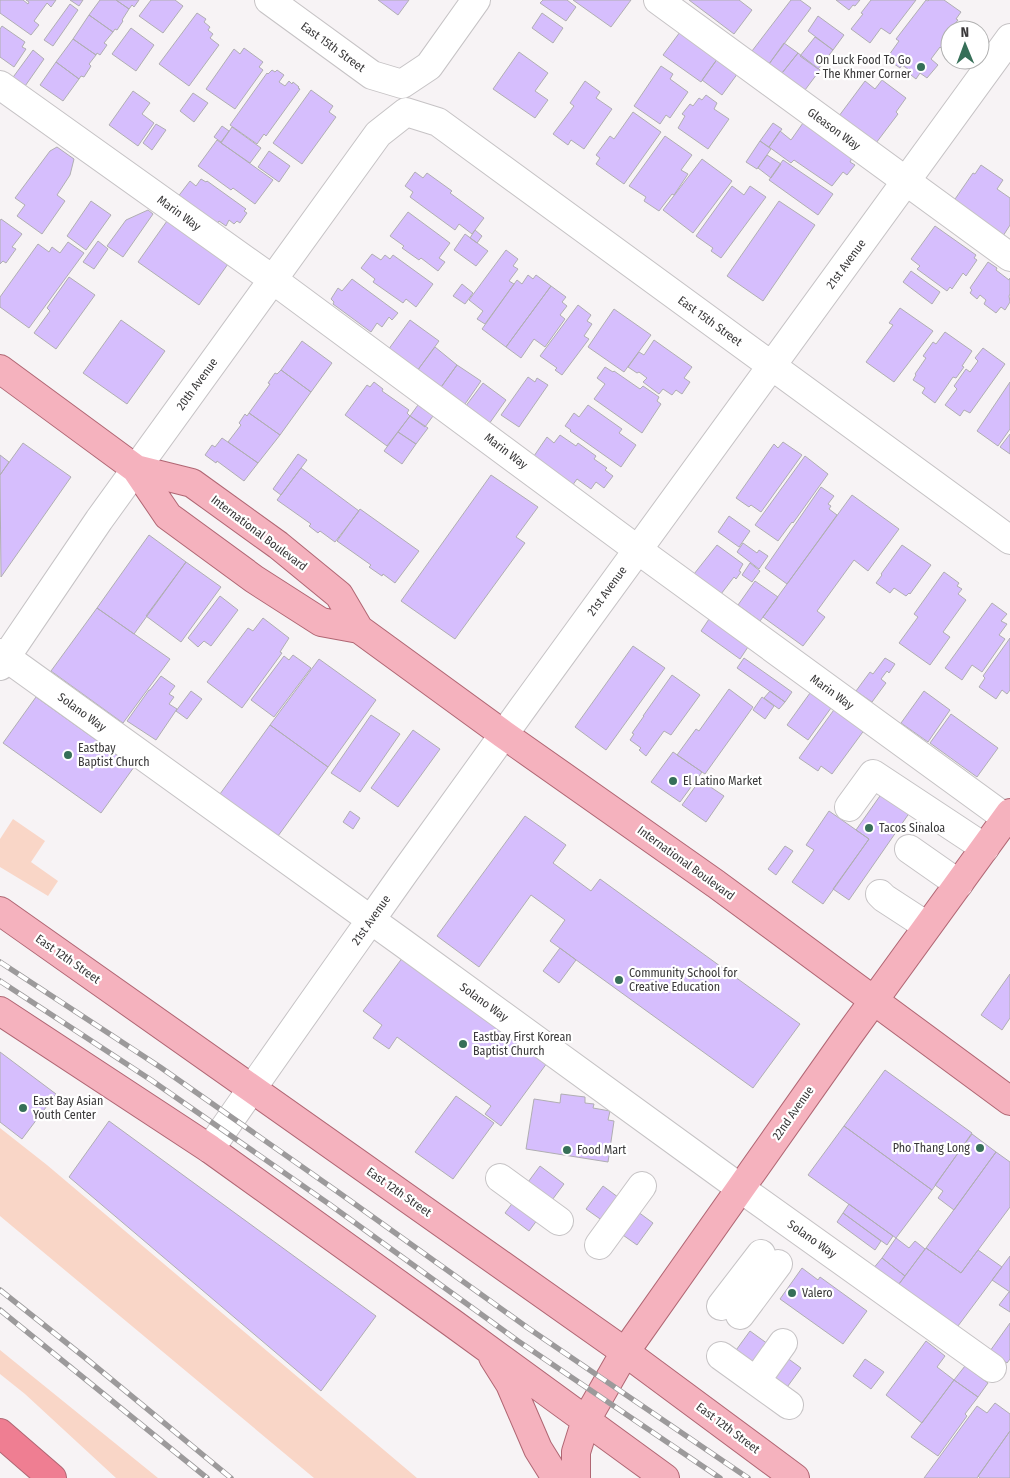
<svg xmlns="http://www.w3.org/2000/svg" width="1010" height="1478" font-family="'Fira Sans Condensed',sans-serif">
	<rect width="100%" height="100%" fill="#f7f3f5"/>
	<!-- green -->
	<path fill="#f9d6c7" d="M13,819L45,841L31,862L58,881L48,896L0,867V839Z
		M0,1128L47,1165L417,1478H314L0,1216Z
		M0,1350L158,1478H116L25,1394L0,1374Z"/>
	<!-- building -->
	<path fill="#d6befd" stroke="#b0aeb2" d="M0,0H23L28,4L29,2L26,0H56L51,7L47,3L34,21L39,25L31,35L0,13Z
		M70,0H83L79,6Z
		M100,0H116L129,9L122,20L123,21L117,30L115,29L113,32L89,15Z
		M116,0H139L134,7L132,5L129,9Z
		M151,0H175L183,6L163,33L139,16Z
		M378,0H409L398,15Z
		M543,0H567L576,7L566,21L540,3Z
		M573,0H631L611,27Z
		M689,0H739L752,10L734,34Z
		M791,0H800L811,8L769,64L752,51Z
		M836,0H860L855,6L853,5L849,10Z
		M871,0H916L890,34L881,28L870,43L851,29L863,14L861,13Z
		M926,0L928,1L929,0H944L961,12L956,19L958,20L949,31L950,38L942,49L940,47L931,59L938,65L927,78L920,73L916,79L907,72L908,69L902,65L900,68L890,61L892,57L889,55L899,41L896,39Z
		M70,4L78,10L53,46L44,40Z
		M197,13L206,19L204,22L210,27L208,30L213,34L210,38L219,45L189,86L159,64Z
		M542,13L563,28L553,43L532,28Z
		M89,15L113,32L104,43L107,45L100,55L97,53L96,55L73,39Z
		M818,16L844,35L833,50L808,31Z
		M2,26L25,42L22,47L26,49L14,67L0,57V29Z
		M131,28L154,45L136,71L112,54Z
		M680,32L718,58L701,82L663,55Z
		M815,37L833,50L818,69L800,56Z
		M73,39L96,55L89,64L91,66L84,77L81,76L79,79L56,62Z
		M784,43L798,53L782,73L769,64Z
		M244,48L263,62L259,67L263,70L235,109L206,89L234,49L240,54Z
		M33,50L44,59L23,89L11,80Z
		M519,52L548,73L535,91L548,100L535,118L493,89Z
		M798,53L820,70L805,90L782,73Z
		M718,58L738,73L722,95L702,80Z
		M56,62L79,79L63,101L40,85Z
		M661,66L673,74L670,79L688,92L670,118L666,115L660,124L634,106Z
		M272,70L275,72L277,70L284,75L279,82L285,86L289,81L292,84L293,82L299,87L298,88L300,89L266,136L264,134L257,144L230,125L267,73L268,74Z
		M882,80L906,98L896,112L898,114L873,147L836,120L865,81L875,89Z
		M585,81L600,92L596,98L612,109L584,149L571,140L568,145L553,134L574,106L570,103Z
		M311,90L333,106L329,112L336,117L302,164L273,143Z
		M133,91L150,103L142,114L154,123L138,146L109,125Z
		M193,93L208,103L194,122L180,111Z
		M706,95L717,103L714,109L729,119L708,149L678,128L685,116L682,114L690,104L693,106L699,98L702,100Z
		M633,112L661,132L624,184L596,164L600,158L596,155L610,136L614,139Z
		M773,123L782,129L769,147L760,141Z
		M803,123L852,158L850,162L855,165L847,175L843,172L832,186L794,160L791,163L769,147L780,131L791,140Z
		M156,124L166,130L152,150L143,143Z
		M222,126L229,131L221,142L214,137Z
		M232,127L261,148L250,163L221,143Z
		M665,136L692,155L681,170L688,174L674,195L672,194L659,211L644,201L646,197L629,186Z
		M217,140L273,180L255,204L233,188L231,190L198,166Z
		M760,141L771,149L757,169L746,162Z
		M57,147L74,159L70,175L57,195L65,201L42,234L17,216L25,205L15,198L50,151Z
		M269,151L290,166L279,182L258,167Z
		M767,155L781,164L771,178L758,168Z
		M702,159L732,181L693,233L663,210Z
		M783,160L833,194L818,215L769,180Z
		M981,165L1003,180L997,189L1010,198V225L1003,236L953,202L973,173L975,174Z
		M415,172L423,178L427,173L452,191L450,193L484,218L472,234L459,224L455,230L410,197L413,192L405,186Z
		M201,179L206,182L207,181L246,209L244,211L247,213L240,223L237,221L234,224L229,220L226,226L219,221L215,227L177,198L190,181L196,186Z
		M732,186L744,195L750,186L766,197L721,258L711,251L713,248L696,236Z
		M91,201L111,215L86,250L67,236Z
		M779,201L815,225L763,301L727,276Z
		M148,210L153,214L123,257L107,246L126,220Z
		M408,212L450,243L439,258L445,262L438,271L421,258L419,260L402,248L404,246L390,236Z
		M1,219L22,234L12,247L16,249L6,263L3,261L0,264V221Z
		M167,221L228,264L199,305L138,262Z
		M935,226L976,255L974,258L977,260L966,276L963,273L952,289L950,287L947,291L917,269L920,266L911,259Z
		M475,230L482,236L477,243L470,238Z
		M465,234L488,251L476,266L454,250Z
		M98,241L108,249L94,269L83,262Z
		M68,242L84,253L29,328L0,307V297L38,244L49,252L52,247L60,253Z
		M506,250L518,259L513,266L518,269L509,281L514,284L485,324L477,319L483,311L469,300Z
		M372,254L381,260L385,255L390,259L393,255L433,284L416,307L406,299L403,303L373,282L375,279L361,268Z
		M988,262L997,268L996,270L1009,280L1010,278V294L1009,296L1010,302L1005,310L1001,307L996,313L984,304L986,300L980,295L977,299L970,293L972,290L970,288Z
		M911,271L940,292L932,304L903,282Z
		M528,275L533,279L536,275L551,286L506,347L482,329L517,280L522,284Z
		M69,277L95,295L56,349L34,333L50,311L47,308Z
		M352,279L398,313L392,320L389,317L382,327L377,323L371,332L333,304L334,302L331,299L338,288L342,291Z
		M462,284L473,293L465,304L453,296Z
		M551,286L566,297L562,302L567,306L560,315L565,319L545,347L534,339L521,358L506,347Z
		M578,305L591,315L587,321L592,324L584,336L589,339L562,375L555,370L557,368L540,356Z
		M900,308L933,331L894,382L866,362L893,325L889,323Z
		M614,309L651,335L624,372L588,347Z
		M121,320L165,351L127,404L83,373Z
		M410,320L439,341L417,371L388,350Z
		M945,332L972,351L962,366L964,367L956,378L953,377L935,403L922,393L925,388L913,380L916,375L915,374L926,358L923,356L933,342L936,344Z
		M654,340L692,367L684,378L690,382L682,394L676,390L672,395L663,389L659,394L643,382L647,378L639,372L637,373L628,367L639,352L644,355Z
		M302,341L332,363L311,392L281,370Z
		M435,347L457,365L439,390L417,371Z
		M983,348L1005,364L970,413L964,410L960,416L945,405L957,389L954,386L966,369L970,372L978,361L975,358Z
		M457,365L481,381L463,407L439,390Z
		M605,367L613,372L614,371L640,389L643,386L659,397L657,401L661,404L642,433L594,399L605,384L597,378Z
		M281,370L311,392L280,435L249,413L270,384L268,383L275,373L277,374Z
		M528,377L535,382L537,378L548,385L519,427L501,415Z
		M374,382L383,389L382,391L409,410L407,413L410,416L387,446L345,415L367,385L370,387Z
		M1010,382V429L998,446L977,431Z
		M483,383L506,400L489,424L465,407Z
		M418,405L433,416L425,427L410,416Z
		M588,405L622,429L619,433L636,445L621,467L570,431L571,430L565,426L574,413L579,417Z
		M249,413L280,435L258,463L228,442L241,425L239,423L245,414L247,416Z
		M410,416L428,428L416,444L398,432Z
		M398,432L416,444L402,464L384,451Z
		M1010,434V454L1000,447Z
		M560,435L576,446L578,443L596,456L594,459L607,468L605,470L613,476L604,488L596,482L591,489L577,479L572,486L540,463L541,461L534,456L547,437L554,443Z
		M222,438L258,463L244,481L217,461L216,463L205,455L212,445L215,447Z
		M783,442L802,455L761,512L751,505L749,507L736,498L774,444L778,448Z
		M23,443L71,477L1,577L0,475Z
		M298,454L307,460L281,495L273,489Z
		M0,455L9,462L0,475Z
		M805,456L828,474L793,523L792,522L778,541L755,525Z
		M301,468L359,511L335,542L320,531L318,533L309,526L311,524L277,500Z
		M491,475L538,507L516,537L525,543L455,639L401,601Z
		M821,487L834,496L828,504L831,506L829,509L837,515L787,584L765,568Z
		M852,495L899,529L868,571L854,560L817,611L825,617L803,646L763,617Z
		M360,509L419,551L395,583L383,574L382,576L369,567L371,565L337,541Z
		M729,516L750,531L739,547L718,532Z
		M149,535L186,562L134,634L97,608Z
		M743,543L757,553L759,550L768,556L759,569L737,552Z
		M717,545L743,564L739,571L741,572L736,579L734,577L721,594L694,574Z
		M902,545L931,565L910,594L909,593L906,596L894,588L890,593L876,583L882,575L881,574Z
		M186,562L221,587L181,642L146,616Z
		M750,563L760,571L752,582L742,575Z
		M944,572L959,583L957,586L962,589L958,594L966,600L943,632L950,637L930,665L899,643L918,617L914,614Z
		M755,581L778,597L760,621L738,605Z
		M220,596L238,610L211,646L204,641L198,647L188,638Z
		M992,603L1007,614L1001,621L1007,624L999,635L1005,639L982,672L972,665L962,680L945,668Z
		M97,608L170,659L123,723L51,671Z
		M711,616L750,644L740,659L701,631Z
		M263,618L289,638L280,652L282,653L242,708L207,682L248,628L253,631Z
		M1010,638V690L1007,694L1002,690L996,699L979,687L985,678L983,676Z
		M633,646L665,668L606,750L575,727Z
		M293,655L311,668L274,717L251,700L284,656L289,660Z
		M744,658L792,692L785,702L737,668Z
		M885,658L895,664L889,673L887,671L881,679L886,683L872,702L856,691L870,672L873,674Z
		M319,659L376,700L328,767L270,725Z
		M672,675L700,695L671,735L664,731L646,756L639,750L641,748L630,740L634,734L632,733L644,716H643Z
		M161,676L175,686L169,694L174,697L169,704L177,709L156,740L127,721L149,690H150Z
		M729,689L753,707L705,774L677,755L696,729L699,731Z
		M191,691L202,699L187,719L176,711Z
		M770,691L785,702L779,709L764,698Z
		M924,691L950,710L928,742L901,723Z
		M810,693L831,708L808,740L787,725Z
		M36,697L134,767L101,813L3,743Z
		M762,697L774,706L765,719L753,710Z
		M836,707L865,729L832,774L821,766L818,771L799,758Z
		M951,714L998,748L977,777L930,743Z
		M371,715L400,734L360,792L331,773Z
		M270,725L328,767L278,836L220,794Z
		M413,730L440,749L398,807L371,788Z
		M673,752L702,772L680,802L651,782Z
		M700,780L724,796L706,822L682,805Z
		M882,793L910,812L849,900L833,889L869,839L856,830Z
		M350,811L360,818L353,829L343,822Z
		M829,811L869,839L823,904L792,882L814,850L806,845Z
		M525,816L566,845L553,863L591,891L600,879L800,1024L753,1088L550,941L565,920L531,895L479,967L437,936Z
		M785,846L793,851L776,875L768,869Z
		M560,948L576,960L559,983L543,971Z
		M403,957L547,1063L501,1126L485,1114L491,1106L397,1037L389,1049L373,1038L382,1025L363,1011Z
		M1010,974V1018L1002,1030L981,1015Z
		M0,1052L56,1094L22,1139L0,1122Z
		M885,1070L972,1133L932,1190L844,1126Z
		M561,1094L585,1097V1103L594,1104L593,1108L610,1111L608,1120L614,1121L608,1162L526,1149L534,1099L560,1103Z
		M456,1096L494,1123L453,1179L415,1152Z
		M109,1121L376,1316L321,1391L69,1177Z
		M844,1126L932,1190L896,1238L808,1175Z
		M972,1134L996,1152L954,1210L938,1198L943,1191L935,1185Z
		M996,1152L1010,1162V1207L961,1273L926,1248Z
		M540,1166L564,1184L529,1231L505,1213Z
		M603,1186L653,1223L637,1245L586,1209Z
		M849,1204L893,1236L887,1245L843,1213Z
		M843,1213L881,1241L875,1250L837,1222Z
		M896,1238L909,1248L915,1241L925,1249L905,1276L882,1258Z
		M926,1248L961,1273L978,1250L1002,1267L955,1330L896,1288Z
		M1010,1256V1292L992,1280Z
		M882,1258L905,1276L896,1288L872,1270Z
		M802,1268L818,1280L820,1277L867,1311L843,1344L780,1299Z
		M1009,1292H1010V1312L999,1305Z
		M1010,1323V1359L1007,1363L990,1351Z
		M750,1331L801,1368L785,1390L734,1353Z
		M926,1341L945,1356L937,1367L954,1380L922,1423L886,1395Z
		M865,1359L884,1372L871,1389L853,1376Z
		M965,1366L988,1383L978,1397L954,1380Z
		M954,1380L978,1397L965,1414L967,1416L938,1456L911,1437Z
		M995,1403L1010,1414V1431L977,1478H924L977,1406L987,1413Z
		M1010,1431V1478H980L978,1476Z"/>
	<g fill="none" stroke-linecap="round" stroke-linejoin="round">
		<!-- minor casing -->
		<g stroke="#c6c3c5" stroke-width="30">
			<path id="minor" d="M269,0L372,75L402,84L429,66L476,0
				M658,0L1010,257
				M0,85L272,279L638,550L1010,821
				M0,653L403,943L740,1188L992,1368
				M0,666L99,520L378,134L406,112L438,122L1010,540
				M849,807L873,774L985,848
				M909,849L959,884
				M880,894L884,898L927,926
				M210,1149C274,1056 339,965 404,873C604,593 810,317 1010,38
				M500,1178L559,1221
				M599,1245L642,1186
				M721,1306L761,1254
				M740,1315L778,1264
				M721,1356L789,1405
				M756,1381L783,1343"/>
		</g>
		<!-- major casing -->
		<g stroke="#b06673" stroke-width="30">
			<path id="major" d="M0,369L136,469L168,516L254,579L321,622L359,629
				M136,469L192,483L278,545L339,595L359,629L503,734L716,884L1010,1101
				M0,911L625,1352L795,1478
				M0,1011L210,1149L451,1322L665,1478
				M493,1357L510,1384L538,1449L556,1478
				M576,1478V1452L586,1420L625,1352L848,1036L1010,813"/>
		</g>
		<!-- highway casing -->
		<g stroke="#b06673" stroke-width="30">
			<path id="highway" d="M0,1433L52,1478"/>
		</g>
		<!-- minor -->
		<use href="#minor" stroke="#fff" stroke-width="28"/>
		<!-- major -->
		<use href="#major" stroke="#f5b2be" stroke-width="28"/>
		<!-- highway -->
		<use href="#highway" stroke="#ef7e92" stroke-width="28"/>
		<!-- rail casing -->
		<g stroke="#9c9a9b" stroke-width="5.5">
			<path id="rail" d="M0,962L160,1067L338,1192L528,1328L748,1478
				M0,981L151,1080L329,1204L518,1341L720,1478
				M0,1290L83,1356L231,1478
				M0,1310L207,1478"/>
		</g>
		<!-- rail -->
		<use href="#rail" stroke="#fff" stroke-width="4" stroke-dasharray="11" stroke-linecap="butt"/>
	</g>
	<!-- markers -->
	<g fill="#366f58" stroke="#fff" stroke-width="2">
		<circle cx="921" cy="67" r="5"/>
		<circle cx="68" cy="755" r="5"/>
		<circle cx="673" cy="781" r="5"/>
		<circle cx="869" cy="828" r="5"/>
		<circle cx="619" cy="980" r="5"/>
		<circle cx="463" cy="1044" r="5"/>
		<circle cx="23" cy="1108" r="5"/>
		<circle cx="980" cy="1148" r="5"/>
		<circle cx="567" cy="1150" r="5"/>
		<circle cx="792" cy="1293" r="5"/>
	</g>
	<g text-anchor="middle" dominant-baseline="central" stroke-width="4.5" stroke-linejoin="round" paint-order="stroke">
		<!-- street labels -->
		<g font-size="12" fill="#3a393a" stroke="#fff">
			<text transform="translate(333 47) rotate(36)">East 15th Street</text>
			<text transform="translate(834 129) rotate(36)">Gleason Way</text>
			<text transform="translate(179 213) rotate(36)">Marin Way</text>
			<text transform="translate(846 264) rotate(-54)">21st Avenue</text>
			<text transform="translate(710 321) rotate(36)">East 15th Street</text>
			<text transform="translate(197 384) rotate(-54)">20th Avenue</text>
			<text transform="translate(506 451) rotate(37)">Marin Way</text>
			<text transform="translate(259 533) rotate(37)">International Boulevard</text>
			<text transform="translate(607 591) rotate(-54)">21st Avenue</text>
			<text transform="translate(832 692) rotate(36)">Marin Way</text>
			<text transform="translate(82 712) rotate(36)">Solano Way</text>
			<text transform="translate(686 863) rotate(36)">International Boulevard</text>
			<text transform="translate(371 920) rotate(-55)">21st Avenue</text>
			<text transform="translate(68 959) rotate(35)">East 12th Street</text>
			<text transform="translate(484 1002) rotate(36)">Solano Way</text>
			<text transform="translate(793 1113) rotate(-55)">22nd Avenue</text>
			<text transform="translate(399 1192) rotate(35)">East 12th Street</text>
			<text transform="translate(812 1239) rotate(35)">Solano Way</text>
			<text transform="translate(728 1428) rotate(37)">East 12th Street</text>
		</g>
		<!-- poi labels -->
		<g font-size="12" fill="#3a393a" stroke="#fff" text-anchor="start">
			<text x="911" y="60" text-anchor="end">On Luck Food To Go<tspan x="911" dy="14">- The Khmer Corner</tspan></text>
			<text x="78" y="748">Eastbay<tspan x="78" dy="14">Baptist Church</tspan></text>
			<text x="683" y="781">El Latino Market</text>
			<text x="879" y="828">Tacos Sinaloa</text>
			<text x="629" y="973">Community School for<tspan x="629" dy="14">Creative Education</tspan></text>
			<text x="473" y="1037">Eastbay First Korean<tspan x="473" dy="14">Baptist Church</tspan></text>
			<text x="33" y="1101">East Bay Asian<tspan x="33" dy="14">Youth Center</tspan></text>
			<text x="970" y="1148" text-anchor="end">Pho Thang Long</text>
			<text x="577" y="1150">Food Mart</text>
			<text x="802" y="1293">Valero</text>
		</g>
	</g>
	<!-- north arrow -->
	<g transform="translate(965 45) rotate(359)"><circle r="24" fill="#ffffff" stroke="#b0b0b0"/>
	<path d="M0-4L9 19L0 12L-9 19Z" fill="#366f58"/>
	<text y="-8" font-size="14" font-weight="bold" text-anchor="middle" fill="#3a393a">N</text>
	</g>
</svg>
